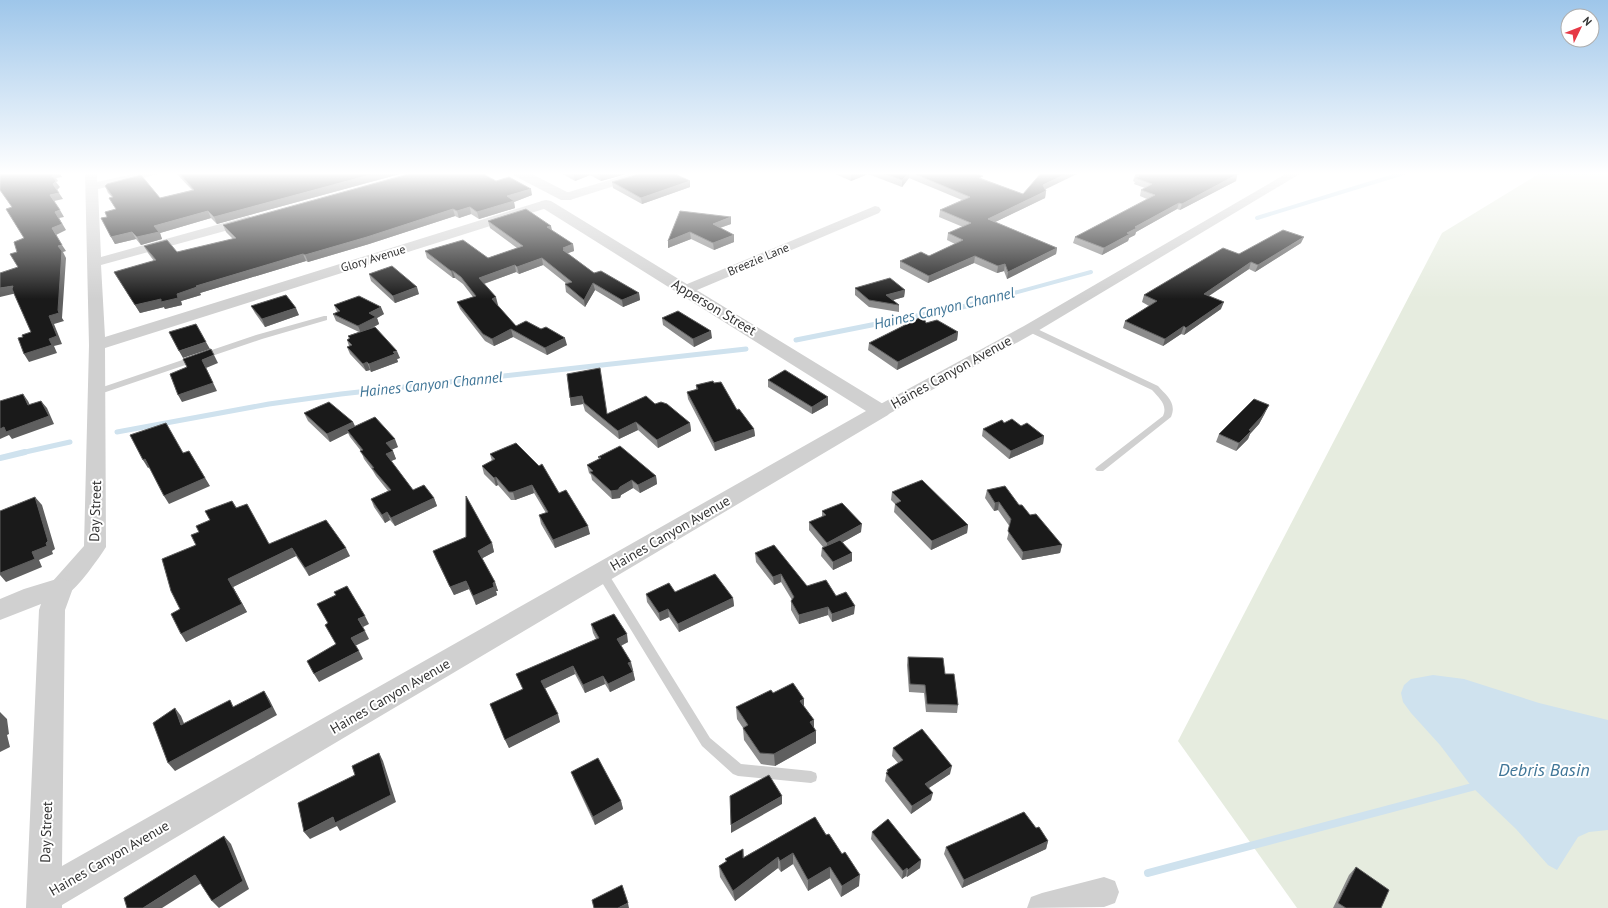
<svg xmlns="http://www.w3.org/2000/svg" width="1608" height="908" font-family="'PT Sans',sans-serif">
	<rect width="100%" height="100%" fill="#fff"/>
	<!-- green -->
	<path fill="#e6ecdf" d="M1542,172H1608V908H1297L1178,741L1442,233Z"/>
	<!-- water -->
	<path fill="#cfe2ee" d="M1433,675L1464,679L1539,703L1608,720V830L1589,832L1578,837L1557,870L1548,865L1516,829L1472,787L1440,745L1411,713L1403,702L1401,693L1404,685L1411,679Z"/>
	<g fill="none" stroke-linecap="round" stroke-linejoin="round">
		<!-- stream-far3 -->
		<path stroke="#cfe2ee" stroke-width="4" d="M1257,218L1407,172
			M1003,296L1091,272"/>
		<!-- stream-far2 -->
		<path stroke="#cfe2ee" stroke-width="5" d="M796,340L962,307L1007,295
			M117,432L269,404L341,394L746,349
			M21,453L70,442"/>
		<!-- stream-far1 -->
		<path stroke="#cfe2ee" stroke-width="6" d="M0,458L25,452"/>
		<!-- stream -->
		<path stroke="#cfe2ee" stroke-width="8" d="M1148,873L1472,787"/>
		<!-- service -->
		<path fill="#d0d0d0" fill-rule="evenodd" d="M324,316H327V320L262,339L100,394H94L93,392L94,390L256,335Z
			M1027,327H1033L1158,386C1167,396 1177,403 1171,417L1103,471H1097L1095,469L1097,467L1163,416C1168,405 1159,398 1152,390L1027,331Z
			M602,569L606,570L710,738L741,764L811,771L816,773L817,777L816,781L811,783L738,776L733,774L702,746L598,576L597,573L598,570Z"/>
		<!-- minor -->
		<path fill="#d0d0d0" fill-rule="evenodd" d="M85,172H97V182L142,172H161L159,174L98,189L101,257L249,216L255,220L254,223L101,265L105,337L542,201H550L552,204L550,207L105,348L106,547C99,558 78,588 67,594C62,597 57,596 52,594L49,588L52,582L84,546L89,345Z
			M637,172H654L652,174L570,200H562L560,197L562,194Z
			M1289,172H1303L1036,332L887,415L881,416L875,415L872,411L875,407L1024,326Z
			M875,206L879,207L881,210L879,213L690,293H680L678,290L680,287Z
			M1104,877L1115,881L1119,892L1115,903L1104,907L1027,908L1031,897L1042,893Z"/>
		<!-- tertiary -->
		<path fill="#d0d0d0" fill-rule="evenodd" d="M511,172H528L571,194L573,197L571,200H561L513,175Z
			M546,200L551,201L888,407L891,411L888,415L62,905V908H26L39,610L41,604L0,620V599L24,589L60,578L69,581L73,588L65,610L62,866L866,411L541,207L539,204L541,201Z"/>
	</g>
	<!-- wall -->
	<path fill="#8c8c8c" d="M175,172H407L217,224L211,218L160,233L162,239L141,245L136,239L115,244L101,218L107,217L116,209L112,197L108,193L105,186L160,198L192,190Z
		M559,172H633L601,181L590,175L575,181Z
		M831,172H971L983,179L1023,194L1045,189L1046,191L1045,198L995,222L1057,248L1056,254L1007,279L1004,271L997,273L974,263L928,283L900,268V261L929,256L955,244L947,240L948,233L963,227L939,217L940,210L962,200L909,178L902,187L868,174L851,181Z
		M1135,175H1237L1236,181L1180,210L1177,209L1136,232L1135,235L1129,238L1128,241L1102,255L1073,243L1075,237L1147,199L1140,196L1141,190L1145,188L1134,184L1135,182L1133,181Z
		M496,181L532,195L514,202L515,208L479,219L471,214L459,218L455,216L369,244L308,262L306,261L200,293L201,295L181,301L182,305L165,309L164,307L140,313L114,272L154,261L148,253L144,246L177,252L233,239L226,232L223,225Z
		M690,181V187L642,204L613,188L612,182Z
		M680,211L731,224L720,228L734,235V242L714,250L691,239L668,248Z
		M488,221L551,226L552,231L573,244L574,251L567,253L594,273L639,293L640,300L623,307L595,290L585,307L566,292L565,284H567L543,265L519,274L516,272L484,284L497,305L516,326L567,345L547,355L513,337L494,346L485,341L460,309L457,302L473,297L463,284L455,278H453L427,258L425,251L488,258L517,248L490,228Z
		M1301,243L1255,272L1249,269L1209,296L1221,309L1184,335L1181,334L1163,346L1123,328L1125,321L1149,306L1142,302L1144,295L1239,254Z
		M369,274L419,294L395,303L371,281Z
		M855,288L905,290L904,297L893,300L899,305V312L869,307L855,295Z
		M334,305L384,314L377,318L379,324L374,327L400,358L397,359L398,362L371,372L370,370L366,371L350,354L347,347L349,346L347,340L349,339L348,336L359,332L336,321L333,314L337,312Z
		M251,306L299,315L265,327L255,313Z
		M662,318L712,338L694,347L663,325Z
		M958,332L957,340L897,370L868,350L869,343Z
		M567,374L607,414L655,404L690,423L691,431L658,448L638,430L619,439L585,411L583,404L571,406Z
		M768,380L828,405L812,414L768,387Z
		M714,383L754,429L755,436L715,451L688,399L687,392L696,390V385Z
		M304,413L353,422L355,426L398,447L392,449L396,459L391,461L413,490L434,498L437,506L395,526L390,520L385,523L374,507L371,499L388,491L376,476L373,471L364,459L361,451L350,437L348,433L330,442L308,421Z
		M1265,413L1259,424L1250,434L1248,439L1236,451L1216,442L1219,434Z
		M1004,423L1021,426L1044,436L1043,444L1009,459L982,436L983,429Z
		M490,454L559,493L590,534L555,548L541,524L539,515L546,513L534,493L515,500H511L498,485L496,486L484,474L482,466L492,461Z
		M598,457L656,476L657,484L640,493L633,488L621,495L620,498L612,499L592,480L591,475L589,473L587,465L599,459Z
		M987,490L1019,505L1062,545L1060,553L1022,560L1007,539L1010,527L998,510L994,511L985,498Z
		M892,492L968,525L967,533L931,550L894,512L895,504L891,500Z
		M232,501L237,508L269,544L350,556L309,576L296,556L237,585L233,587L247,612L186,642L180,609L199,532L210,520Z
		M822,511L861,532L843,542L852,561L833,570L821,556L822,548L823,547L809,530V522L822,517Z
		M492,543L494,552L482,558L495,582L498,591H496L497,595L476,605L469,589L454,595L436,559L433,551Z
		M755,553L807,586L836,596L854,614L832,622L828,615L799,624L791,610V601L792,600L781,582L774,585L756,562Z
		M675,592L733,598L734,606L679,632L669,617L660,621L647,602L646,594Z
		M591,624L628,642L621,646L633,670L635,680L610,692L605,684L585,693L575,674L545,688L560,722L509,748L490,704L523,689L516,674L596,639L593,633Z
		M908,657L958,705L957,713L926,712L924,693L909,692L907,665Z
		M773,693L804,707L814,727L816,743L775,766L761,764L744,740L743,728L737,719L736,707Z
		M893,748L950,774L929,788L931,800L911,814L885,781L887,770L898,763L892,756Z
		M571,772L621,801L623,809L595,825L574,780Z
		M815,817L859,886L841,897L830,878L808,891L793,864L781,872L778,868L735,901L720,877L719,866L726,862L725,859L743,849L744,857Z
		M1036,828L1048,841L1046,849L962,888L944,854L946,847Z
		M872,832L921,860L920,868L907,877L906,876L902,879L871,839Z
		M1356,867L1381,908H1333L1349,875Z"/>
	<!-- shaded-wall -->
	<path fill="#5f5f5f" d="M52,172H59L62,177L56,178L58,181L56,182L60,187L57,190L53,184Z
		M381,172H407L217,224L214,217Z
		M583,172H590V175L575,181L574,175Z
		M612,172H633L601,181L600,175Z
		M858,172H868V174L851,181V174Z
		M910,172L909,178L902,187V180Z
		M1070,172H1081L1042,191L1043,185Z
		M1236,172H1245L1237,175L1236,181L1180,210L1182,204Z
		M690,181V187L642,204L641,198Z
		M531,189L532,195L514,202L515,208L479,219L477,212L507,196Z
		M1046,191L1045,198L987,226L988,219Z
		M59,193L63,199L54,201L50,195Z
		M1179,203L1177,209L1136,232L1135,235L1129,238L1128,241L1102,255L1104,248L1127,233L1135,227Z
		M470,207L471,214L459,218L457,211Z
		M453,209L455,216L369,244L308,262L305,255Z
		M60,210L64,217L59,218L66,230L56,235L52,228L55,212Z
		M208,211L211,218L160,233L162,239L141,245L137,237L154,226Z
		M731,217V224L713,230V224Z
		M551,226L552,233L547,227Z
		M132,232L136,239L115,244L111,237Z
		M690,232L691,239L668,248V241Z
		M734,235V242L714,250L713,243Z
		M1304,237L1301,243L1255,272L1258,265Z
		M573,244L574,251L566,254L564,257L563,248Z
		M62,245L66,251L63,252L66,258L62,318L64,321L54,324L62,344L54,346L57,353L29,362L24,354L49,316L58,310V246Z
		M1057,248L1056,254L1007,279L1008,272Z
		M303,254L306,261L200,293L201,295L181,301L182,305L165,309L164,307L140,313L135,305L177,294L196,286Z
		M975,256L974,263L928,283L929,276Z
		M542,258L543,265L519,274L517,267Z
		M1251,262L1249,269L1201,301L1204,294Z
		M1005,264L1004,271L997,273L998,266Z
		M515,265L516,272L480,285L479,278Z
		M451,271H453L455,278H453Z
		M593,283L595,290L585,307L584,300Z
		M13,286L17,293L0,297V288Z
		M417,287L419,294L395,303L393,296Z
		M905,290L904,297L886,302V295Z
		M639,293L640,300L623,307L622,300Z
		M496,297L498,305L494,306L492,299Z
		M1224,302L1221,309L1184,335L1186,328Z
		M381,307L384,314L377,318L379,324L361,333L358,326L369,313Z
		M296,308L299,315L265,327L262,319Z
		M1184,326L1181,334L1163,346L1165,339Z
		M511,329L513,337L494,346L492,339Z
		M711,331L712,338L694,347L693,339Z
		M958,332L957,340L897,370L898,362Z
		M565,338L567,345L547,355L545,348Z
		M206,342L210,349L183,358L179,351Z
		M397,351L400,358L397,359L398,362L371,372L369,364Z
		M214,355L218,363L206,368L217,391L182,402L178,395L202,360Z
		M367,362L370,370L366,371L363,364Z
		M23,394L28,401L34,413L28,405Z
		M582,396L583,404L571,406L570,398Z
		M828,397V405L812,414V407Z
		M41,401L47,408L54,424L12,439L9,435L0,439V429Z
		M1269,405L1265,413L1259,424L1250,434L1248,439L1236,451L1239,443Z
		M353,422L356,429L347,430L348,433L330,442L327,434Z
		M636,422L638,430L619,439L618,431Z
		M690,423L691,431L658,448L657,440Z
		M754,429L755,436L715,451L714,443Z
		M1044,436L1043,444L1009,459L1011,451Z
		M395,439L398,447L389,451L386,443Z
		M189,451L210,486L169,504L164,496Z
		M393,451L396,459L389,462L386,454Z
		M145,459L150,467L148,468L143,460Z
		M656,476L657,484L640,493L638,485Z
		M496,477L498,485L496,486L494,478Z
		M632,480L633,488L621,495L620,498L612,499L611,491Z
		M532,485L534,493L515,500L513,492Z
		M35,497L42,505L55,549L52,551L53,554L39,560L42,567L6,582L0,575V573L46,543Z
		M434,498L437,506L395,526L391,518Z
		M999,502L998,510L994,511L995,503Z
		M387,512L390,520L385,523L382,515Z
		M862,524L861,532L827,551V543Z
		M968,525L967,533L931,550L932,541Z
		M588,526L590,534L555,548L553,540Z
		M492,543L494,552L481,559L478,551Z
		M1062,545L1060,553L1022,560L1023,552Z
		M292,548L296,556L233,587L247,612L186,642L181,634L228,579Z
		M346,548L350,556L309,576L305,568Z
		M852,553V561L833,570V562Z
		M781,574V582L774,585L773,577Z
		M466,581L469,589L454,595L450,587Z
		M495,582L498,591H496L497,595L476,605L473,596L493,583Z
		M733,598L734,606L679,632L678,624Z
		M855,606L854,614L832,622V614Z
		M828,607V615L799,624V615Z
		M668,609L669,617L660,621L659,613Z
		M365,616L369,624L363,627L358,619Z
		M365,631L369,639L355,646L351,638Z
		M627,634L628,642L618,647L617,639Z
		M359,651L363,659L319,682L314,674Z
		M631,662L633,670L630,671L628,663Z
		M573,666L575,674L544,689L541,681Z
		M633,672L635,680L610,692L608,684Z
		M603,676L605,684L585,693L583,685Z
		M264,691L269,699L277,715L175,771L168,763Z
		M804,699V711L800,701Z
		M175,708L181,716L188,733L181,725Z
		M0,712L7,719L9,734L7,735L10,747L0,752Z
		M558,714L560,722L509,748L505,740Z
		M814,720V732L810,722Z
		M816,731V743L775,766L774,754Z
		M379,753L383,761L396,802L340,831L337,826L310,839L304,832L333,817Z
		M952,766L950,774L924,791L925,784Z
		M933,793L931,800L911,814L912,806Z
		M782,796V804L731,833V825Z
		M621,801L623,809L595,825L593,817Z
		M224,836L231,844L249,889L219,908L212,901Z
		M1048,841L1046,849L962,888L964,880Z
		M793,853V864L781,872L780,861Z
		M778,857V868L735,901L733,891Z
		M921,860L920,868L907,877L908,870Z
		M830,867V878L808,891V880Z
		M907,868L906,876L902,879L903,871Z
		M195,875L203,882L162,908H143Z
		M860,875L859,886L841,897L842,886Z
		M628,903L629,908H618Z"/>
	<!-- building -->
	<path fill="#1a1a1a" stroke="#5f5f5f" d="M0,172H55H52L54,175L52,176L56,181L53,184L59,193L50,195L60,210L55,212L62,224L52,228L62,245L58,246L62,251L58,310L59,313L49,316L57,336L49,339L52,345L24,354L18,338L23,337L22,335L31,332L12,289L13,286L0,288V273L18,267L10,254L17,252L14,242L24,238L6,209L12,207L0,190Z
		M178,172H381L214,217L208,211L154,226L159,232L137,237L132,232L111,237L101,218L107,217L105,212L116,209L109,198L113,197L105,186L107,184L141,175L160,198L194,190Z
		M416,172H480L496,181L509,177L531,189L507,196L514,201L477,212L470,207L457,211L453,209L367,237L305,255L303,254L196,286L197,287L177,294L178,298L161,302V299L135,305L114,272L156,260L144,246L167,240L177,252L236,238L223,225Z
		M568,172H583L574,175Z
		M593,172H612L600,175Z
		M645,172H671L690,181L641,198L612,182Z
		M844,172H858L851,174Z
		M879,172H971L983,176L979,178L1023,194L1042,172H1070L1043,185L1046,191L988,219L1057,248L1008,272L1005,264L998,266L975,256L929,276L900,261L921,252L929,256L963,240L948,233L971,223L940,210L970,197L910,172L902,180Z
		M1142,172H1238L1234,173L1238,174L1182,204L1179,203L1135,227L1137,228L1127,233L1130,234L1104,248L1075,237L1155,195L1141,190L1152,184L1135,178L1139,176L1135,175Z
		M526,209L551,226L547,227L573,244L563,248L565,249L563,250L594,273L601,271L639,293L622,300L593,283L584,300L565,284L572,282L542,258L517,267L515,265L479,278L496,297L492,299L516,326L526,321L541,329L546,327L565,338L545,348L511,329L492,339L483,334L457,302L476,296L461,277L453,271H451L425,251L463,240L488,258L523,246L488,221Z
		M680,211L731,217L713,224L734,235L713,243L690,232L668,241Z
		M1283,230L1304,237L1258,265L1251,262L1204,294L1224,302L1186,328L1184,326L1165,339L1125,321L1157,301L1144,295L1223,248L1239,254Z
		M392,266L417,287L393,296L369,274Z
		M890,278L905,290L886,295L899,305L869,300L855,288Z
		M286,295L296,308L262,319L251,306Z
		M359,296L381,307L369,313L376,317L358,326L333,314L340,311L334,305Z
		M678,311L711,331L693,339L662,318Z
		M923,316L926,323L937,320L958,332L898,362L869,343Z
		M196,324L206,342L179,351L169,332Z
		M375,327L397,351L393,352L395,354L369,364L367,362L363,364L347,347L352,345L347,340L350,338L348,336Z
		M211,349L214,355L202,360L213,383L178,395L170,374L187,367L183,359Z
		M600,368L607,414L646,396L655,404L661,402L667,404L690,423L657,440L636,422L618,431L584,403L582,396L570,398L567,374Z
		M785,370L828,397L812,407L768,380Z
		M713,381L714,383L721,382L737,410L739,409L754,429L714,443L687,392L698,389L696,385Z
		M23,394L28,405L41,401L49,416L6,432L4,427L0,429V401Z
		M1254,399L1269,405L1262,416L1249,430L1251,431L1239,443L1219,434Z
		M329,402L353,422L327,434L304,413Z
		M375,417L395,439L386,443L393,451L386,454L413,490L424,485L434,498L391,518L387,512L382,515L371,499L391,490L372,468H374L360,451L363,450L347,430Z
		M1012,419L1021,426L1027,423L1044,436L1011,451L983,429L1002,420L1004,423Z
		M166,423L183,453L189,451L205,478L164,496L145,459L143,460L130,435Z
		M516,443L539,466L542,464L559,493L566,490L588,526L553,540L539,515L548,512L532,485L513,492H509L496,477L494,478L482,466L495,459L490,454Z
		M620,446L656,476L638,485L632,480L620,487L618,490L611,491L590,472L593,471L587,465L601,458L598,457Z
		M922,480L968,525L932,541L895,504L901,501L892,492Z
		M1005,486L1019,505H1022L1030,515L1036,514L1062,545L1023,552L1008,531L1011,519L999,502L995,503L987,490Z
		M466,496L492,543L478,551L495,582L493,583L494,587L473,596L466,581L450,587L433,551L466,537Z
		M35,497L48,541L46,543L47,546L32,552L35,559L0,573V511Z
		M232,501L236,508L247,504L269,544L326,520L346,548L305,568L292,548L232,577L228,579L242,604L181,634L171,614L180,609L171,591L162,559L196,545L191,535L199,532L196,526L210,520L205,511Z
		M842,503L862,524L827,543L809,522L826,515L822,511Z
		M840,540L852,553L833,562L822,548Z
		M774,545L807,586L826,580L836,596L846,592L855,606L832,614L828,607L799,615L791,601L794,597L781,574L773,577L755,553Z
		M715,574L733,598L678,624L668,609L659,613L646,594L669,583L675,592Z
		M347,586L365,616L358,619L365,631L351,638L359,651L314,674L307,661L336,644L325,625L328,623L317,604L336,595L334,592Z
		M614,614L627,634L617,639L631,662L628,663L633,672L608,684L603,676L583,685L573,666L541,681L558,714L505,740L490,704L523,689L516,674L599,638L591,624Z
		M908,657L943,658L945,674H954L958,705L927,704L925,685L910,684Z
		M793,683L804,699L800,701L814,720L810,722L816,731L774,754L760,753L743,728L748,725L736,707L771,690L773,693Z
		M264,691L272,707L168,763L153,723L175,708L181,725L230,700L233,707Z
		M922,729L952,766L925,784L933,793L912,806L886,773L888,772L887,770L903,760L893,748Z
		M379,753L391,795L335,823L333,817L304,832L298,803L355,775L352,766Z
		M598,758L621,801L593,817L571,772Z
		M769,775L782,796L731,825L730,796Z
		M1024,812L1036,828L1039,827L1048,841L964,880L946,847Z
		M815,817L826,835L829,834L842,854L845,852L860,875L842,886L830,867L808,880L793,853L780,861L778,857L733,891L719,866L727,861L725,859L743,849V858Z
		M888,819L921,860L908,870L907,868L903,871L872,832Z
		M224,836L243,881L212,901L195,875L143,908H127L124,898Z
		M1356,867L1389,890L1381,908H1346L1338,903Z
		M622,885L628,903L618,908H594L592,900Z"/>
	<!-- sky -->
	<linearGradient id="sky" x2="0" y2="1"><stop stop-color="#9ec6ea"/><stop offset="0.58" stop-color="#fff"/><stop offset="1" stop-color="#fff" stop-opacity="0"/></linearGradient>
	<rect width="1608" height="299" fill="url(#sky)"/>
	<g text-anchor="middle" dominant-baseline="central" stroke-width="4" stroke-linejoin="round" paint-order="stroke">
		<!-- far-street labels -->
		<g font-size="12" fill="#333" stroke="#fff">
			<text transform="translate(373 258) rotate(-17)">Glory Avenue</text>
			<text transform="translate(758 259) rotate(-23)">Breezie Lane</text>
		</g>
		<!-- street labels -->
		<g font-size="14" fill="#333" stroke="#fff">
			<text transform="translate(714 307) rotate(31)">Apperson Street</text>
			<text transform="translate(951 372) rotate(-29)">Haines Canyon Avenue</text>
			<text transform="translate(95 511) rotate(-88)">Day Street</text>
			<text transform="translate(670 533) rotate(-30)">Haines Canyon Avenue</text>
			<text transform="translate(390 696) rotate(-30)">Haines Canyon Avenue</text>
			<text transform="translate(46 832) rotate(-88)">Day Street</text>
			<text transform="translate(109 858) rotate(-30)">Haines Canyon Avenue</text>
		</g>
		<!-- water labels -->
		<g font-size="15" font-style="italic" fill="#3f7597" stroke="#fff">
			<text transform="translate(944 308) rotate(-13)">Haines Canyon Channel</text>
			<text transform="translate(431 384) rotate(-6)">Haines Canyon Channel</text>
		</g>
		<!-- near-water labels -->
		<g font-size="18" font-style="italic" fill="#3f7597" stroke="#fff">
			<text x="1544" y="769">Debris Basin</text>
		</g>
	</g>
	<!-- north arrow -->
	<g transform="translate(1580 28) rotate(47)"><circle r="19" fill="#ffffff" stroke="#adadad"/>
	<path d="M0-3L7 15L0 10L-7 15Z" fill="#e63946"/>
	<text y="-6" font-size="11" font-weight="bold" text-anchor="middle" fill="#333333">N</text>
	</g>
</svg>
